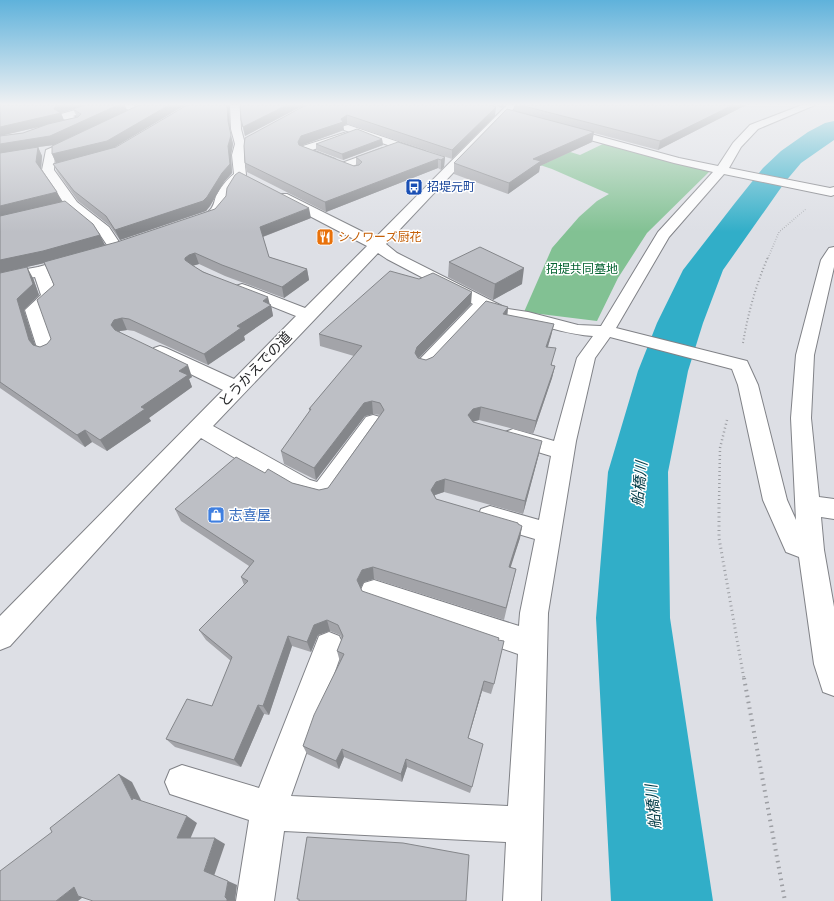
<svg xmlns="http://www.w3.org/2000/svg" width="834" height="901" font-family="'Asap Condensed','Noto Sans JP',sans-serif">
	<rect width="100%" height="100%" fill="#dddfe5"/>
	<!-- green -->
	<path fill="#82c193" d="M605,143L712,169L647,233L618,278L597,321L524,312L552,248L579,217L597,201L609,194L552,169L525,160L554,147L580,155Z"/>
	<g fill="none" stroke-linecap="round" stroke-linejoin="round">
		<!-- river -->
		<path fill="#31aec8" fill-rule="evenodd" d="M834,121V140L801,163L785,182L723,270L703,323L688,371L668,472L670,618L713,901H611L596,618L608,472L638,371L657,323L683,270L735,203L763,168L781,151L808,132L825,123Z"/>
		<!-- minor casing -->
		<g stroke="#808287" stroke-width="2">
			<path id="minor" d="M93,105H109L73,116L101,128L102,130L101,132H93L61,118L59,116L61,114Z
				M121,105H133L143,111L120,123H114L112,121L114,119L130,111Z
				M230,105H240L241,129L245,144L244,155L246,175C243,179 237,182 234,186C230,193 230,197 228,204C224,216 208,225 196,222L194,219C198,214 203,215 208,212C214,207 214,202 216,196C221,187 226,180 234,174L232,155L235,144L231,129Z
				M507,105H517L386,244L397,253L508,309L528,312L578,325L601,326L658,232L713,172L674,163L561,132L560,130L561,128L565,127L679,158L718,166L733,143L750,125L802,105H815L758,129L741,147L729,168L830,188L834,187V195L831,196L724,174L669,237L616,328L747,361L758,385L787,500L796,520L791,418L796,355L821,260L829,248L834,247V267L814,355L811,418L819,497L834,499V519L821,517L824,550L834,607V696L823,692L814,664L799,557L786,552L763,500L738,385L732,369L610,337L595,358L576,441L548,613L541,901H503L506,842L284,831L274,901H236L249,820L170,794L165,782L170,770L182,765L259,788L319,636L329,632L339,636L344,646L291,796L508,806L518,654L364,601L360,592L364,583L374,580L519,626L520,613L535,539L481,523L478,516L481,509L490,506L539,520L551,456L505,442L502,437L505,432L513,429L554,441L577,358L593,336C570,335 549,327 527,322C512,319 499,317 486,310L432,369L425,371L418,369L416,365L418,361L473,304L387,259L378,253L213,426L310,480L317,482L366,417L373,415L380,417L383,422L380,427L330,499L322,501L296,494L201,438L135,508L10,646L0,650V616L223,390L154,356L151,352L154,348L160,346L166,348L234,379L296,316L236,292L234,289L236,286L242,284L248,286L305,308L367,246L279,200L277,197L279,194H287L375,238Z
				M348,125L425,151L426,153L425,155H417L344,130L343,128L344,126Z
				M344,133L349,136L348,138L312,150L335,159L337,161L335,163H327L302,153L301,151L303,146Z
				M79,136L83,137L84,139L83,141L55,154L54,170L77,202L109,227L123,248L121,251L116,252L111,251L99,233L67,208L42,170L46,150Z
				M383,148L387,149L388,151L387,153L347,168H339L337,166L339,164Z
				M75,257L80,258L82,261L80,264L49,273L58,296L42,311L56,351L53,355L47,357L41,355L38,351L25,310L41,295L35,277L0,284V274L38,267Z"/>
		</g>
		<!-- path-far4 -->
		<path stroke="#9c9ea3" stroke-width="1.5" stroke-dasharray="0.5 2" stroke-linecap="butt" d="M768,258L779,232L806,209"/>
		<!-- path-far3 -->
		<path stroke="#9c9ea3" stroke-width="2" stroke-dasharray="1 2.5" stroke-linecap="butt" d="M743,343C748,313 756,285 768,257"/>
		<!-- path-far2 -->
		<path stroke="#9c9ea3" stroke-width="2.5" stroke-dasharray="1 3" stroke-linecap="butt" d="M719,504L720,448L727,420"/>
		<!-- path-far1 -->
		<path stroke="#9c9ea3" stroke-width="3" stroke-dasharray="1 3.5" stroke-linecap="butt" d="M719,503V538L744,679"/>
		<!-- path -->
		<path stroke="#9c9ea3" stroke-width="4" stroke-dasharray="1.5 4.5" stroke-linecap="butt" d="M744,678L785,901"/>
		<!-- minor -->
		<use href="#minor" fill="#fff" fill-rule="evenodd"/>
	</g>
	<!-- wall -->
	<path fill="#a3a4a9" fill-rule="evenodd" d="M0,105H125L54,145L38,147L42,156L41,168L57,192L61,202L105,245L311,218L263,237L269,257L307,269L309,280L284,298L225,276L199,264L192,266L271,305L273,316L244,336L245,340L208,365L134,331L127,330L120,331L119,332L192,377L189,379L192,387L149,418L151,421L107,451L92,442L85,447L0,388V273L33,278L39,295L24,310L35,345L40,347L47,344L51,339L54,285L44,263L0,273ZM73,109L77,117L64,120L61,113ZM39,127L23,133L4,135Z
		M137,105H185L113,148L229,128L233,144L231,155L232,173L224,182L210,206L206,211L120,240L110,226L78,201L58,173L53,164L56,163L52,154L137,106Z
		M240,105H304L245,136L241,120Z
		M306,105L495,116L452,159L347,124L343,126L344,130L303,145L302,146L354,166H356V157H445L444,167L441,170L438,168L326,212L247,172L245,163Z
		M494,105H505L502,108Z
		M514,105H746L658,150L594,133L592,142L540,166L539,172L508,194L454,174V163L514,111Z
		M382,139L383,145L343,160L316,150V144Z
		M449,262L522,284L493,300L448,277Z
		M471,304L419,358L426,360L433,357L508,307L507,315L554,324L551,336L548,347L552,365L555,366L552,378L533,434L479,420L473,421L539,454L523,514L444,492L435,495V496L436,499L522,526L520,538L510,567L516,569L504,620L374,579L364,582L360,588L362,591L494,684L491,694L482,691L468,738L472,787L470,793L407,767L402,782L344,757L339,769L307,754L303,746L340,662L337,651L342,639L340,635L330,631L318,635L311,652L292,646L269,715L264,714L241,767L175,747L166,739L212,706L231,661L206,640L199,630L244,585L241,577L249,566L181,521L175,509L265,473L292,483L319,490L328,488L380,415L373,414L365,416L316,480L284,464L281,451L310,411L309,409L354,356L320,346L319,334Z"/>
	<!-- shaded-wall -->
	<path fill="#84868a" d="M57,105H86L61,113L64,121L0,136V127L54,109Z
		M118,105H125L127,111L54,145L38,147L42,156L41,171L0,153V144Z
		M169,105H185L110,150L56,163L52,154Z
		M227,105H229L230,129L228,121Z
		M287,105H304L245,136L243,127Z
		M733,105H746L658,150L660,141Z
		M496,107L495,116L452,159V150Z
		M347,115V124L343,126L344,130L303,145L300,150L298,142L301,136L341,119Z
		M594,132L592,142L540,166L539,172L508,194L509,183L533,159Z
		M231,135L233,144L231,155L232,173L224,182L210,206L206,211L120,240L115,230L228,146Z
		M382,139L383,145L343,160L342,154Z
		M445,157L444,167L441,170V160Z
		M438,159V168L326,212L325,202Z
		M57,192L62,202L0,217V206Z
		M309,208L311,218L262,237L260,227Z
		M100,235L105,245L49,262L0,273V260Z
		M195,253L199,264L192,266L189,269L185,260V258L189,255Z
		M27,267L33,278L39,295L24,310L37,351L29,340L17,299Z
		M524,268L522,284L493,300L495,284Z
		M307,269L309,280L284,298L282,287Z
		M472,292L471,304L417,360L415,353L417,347Z
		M268,297L270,305H271L273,316L244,336L245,340L208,365L204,354L237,326L263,301Z
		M508,307L507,319L503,314Z
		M122,318L127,330L120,331L116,336L111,325L114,320Z
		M554,324L551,336L544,359L546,347Z
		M188,365L192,377L189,379L192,387L149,418L151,421L107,451L100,440L141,407L179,371Z
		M555,366L552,378L533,434L536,421Z
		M372,401L373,414L365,416L316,480L314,468L364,403Z
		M481,407L479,420L472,422L468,415L473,409Z
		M85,430L92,442L85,447L77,435Z
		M542,441L539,454L523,514L525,501Z
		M445,479L444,492L435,495L431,502V490L436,482Z
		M522,526L520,538L507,579L509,567Z
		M373,567L374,579L364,582L359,591L357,580L362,570Z
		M327,620L330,631L318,635L311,652L307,642L314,625Z
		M288,636L292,646L269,715L263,706Z
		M484,681L482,691L466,746L468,738Z
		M258,705L264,714L241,767L234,760Z
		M342,749L344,757L339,769L336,761Z
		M406,759L407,767L402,782L401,774Z
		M119,774L132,782L145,808L132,800Z
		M187,816L197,823L188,844L177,838Z
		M215,838L225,844L214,876L204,871Z
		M228,881L237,885L235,901H227L225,897Z
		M74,887L91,891L78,901H56Z"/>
	<!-- building -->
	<path fill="#bdbfc5" stroke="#84868a" d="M0,105H57L54,109L61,113L0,127Z
		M84,105H118L50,136L0,144V136L23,133L48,124L78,117L81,114L73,109Z
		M139,105H169L107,141L52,154V146Z
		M187,105H227L228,121L231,135L228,146L230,164L222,173L207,197L203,201L115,230L106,216L74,191L53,164L116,147Z
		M240,105H287L243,127L241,120Z
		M306,105H491L496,107L452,150L347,115L341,119L343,122L301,136L298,142L299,145L354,166L359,165L362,162L356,157L398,142L445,157L441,160L438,159L325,202L245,163L244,146L245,138Z
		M520,105H733L660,141Z
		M507,109L594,132L533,159L541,161L509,183L454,163Z
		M357,129L382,139L342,154L316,144Z
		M38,147L36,162L57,192L0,206V153Z
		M239,172L309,208L260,227L269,257L307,269L282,287L222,265L195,253L189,255L185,258V260L192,265L203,272L268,297L263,301L271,305L237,326L241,328L204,354L129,319L122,318L114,320L111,325L115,330L188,365L179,371L188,375L141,407L145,409L100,440L85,430L77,435L0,382V273L27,267L33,284L17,299L29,340L33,345L40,347L47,344L51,339L37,300L54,285L44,262L117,242L215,209L226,196L227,188L235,175Z
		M65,201L93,224L100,235L43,251L0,260V216Z
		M480,247L524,268L495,284L449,262Z
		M390,271L419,279L433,273L472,292L417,347L415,353L418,358L426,360L433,357L486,301L508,307L503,314L554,324L546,347L556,348L551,365L555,366L536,421L481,407L473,409L468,415L473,422L542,441L525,501L445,479L436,482L431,490L436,499L518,523V524L522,526L509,567L516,569L506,608L373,567L362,570L357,580L362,591L499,638L498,640L504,641L494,684L484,681L468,738L483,744L472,787L406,759L401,774L342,749L336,761L303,746L314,715L344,654L337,651L343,636L338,625L327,620L314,625L307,642L288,636L263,706L258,705L234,760L166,739L187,699L212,706L232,657L199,630L248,581L241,577L254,561L175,509L236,457L265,473L268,469L292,483L319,490L328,488L384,410L380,403L372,401L364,403L314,468L281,451L311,409H309L362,346L319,334Z
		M119,774L132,800L133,798L187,816L177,838H215L204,871L228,881L225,897L227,899V901H93L78,896L74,887L56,901H0V871L52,832L50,828Z
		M307,837L403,843L469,855L466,901H299V899H297Z"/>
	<!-- sky -->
	<linearGradient id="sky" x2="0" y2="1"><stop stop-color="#5fb2db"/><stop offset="0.45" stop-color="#f0f1f3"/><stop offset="1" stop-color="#f0f1f3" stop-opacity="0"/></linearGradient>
	<rect width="834" height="232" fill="url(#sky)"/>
	<!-- icons -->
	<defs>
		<g id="bus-square" transform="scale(0.9)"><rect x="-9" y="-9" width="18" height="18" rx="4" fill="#1a4fb4" stroke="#fff"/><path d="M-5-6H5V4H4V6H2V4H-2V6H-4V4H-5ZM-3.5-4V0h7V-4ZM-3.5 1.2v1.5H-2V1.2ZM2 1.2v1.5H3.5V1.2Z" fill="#fff"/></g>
		<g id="restaurant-square" transform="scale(0.9)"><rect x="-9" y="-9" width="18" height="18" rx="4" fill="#e8710a" stroke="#fff"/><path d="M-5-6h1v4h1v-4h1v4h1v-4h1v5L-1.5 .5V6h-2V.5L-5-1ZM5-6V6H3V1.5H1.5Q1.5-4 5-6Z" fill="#fff"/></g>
		<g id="shop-square" transform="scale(0.9)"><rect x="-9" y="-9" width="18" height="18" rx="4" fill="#3f7fe0" stroke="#fff"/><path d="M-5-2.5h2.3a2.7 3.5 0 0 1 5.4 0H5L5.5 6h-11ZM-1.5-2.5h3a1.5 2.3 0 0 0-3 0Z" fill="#fff"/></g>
	</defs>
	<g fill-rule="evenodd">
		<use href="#bus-square" x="414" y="187"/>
		<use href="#restaurant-square" x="325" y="237"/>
		<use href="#shop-square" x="216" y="515"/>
	</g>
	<g text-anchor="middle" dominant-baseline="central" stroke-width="3" stroke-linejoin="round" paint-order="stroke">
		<!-- far-transit labels -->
		<g font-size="12" fill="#164399" stroke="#fff" text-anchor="start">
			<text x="427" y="187">招堤元町</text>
		</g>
		<!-- far-food labels -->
		<g font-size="12" fill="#c56008" stroke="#fff" text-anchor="start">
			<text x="338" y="237">シノワーズ厨花</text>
		</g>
		<!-- far-park labels -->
		<g font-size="12" fill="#056331" stroke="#fff">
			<text x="582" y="269">招提共同墓地</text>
		</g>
		<!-- street labels -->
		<g font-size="14" fill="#262729" stroke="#fff">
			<text transform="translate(255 369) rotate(-46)">とうかえでの道</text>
		</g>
		<!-- shop labels -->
		<g font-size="14" fill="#366cbe" stroke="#fff" text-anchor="start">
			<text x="229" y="515">志喜屋</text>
		</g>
		<!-- water labels -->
		<g font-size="15" font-style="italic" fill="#013a45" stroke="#fff">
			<text transform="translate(639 484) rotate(-84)">船橋川</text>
			<text transform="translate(653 807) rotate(-96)">船橋川</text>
		</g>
	</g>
</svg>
